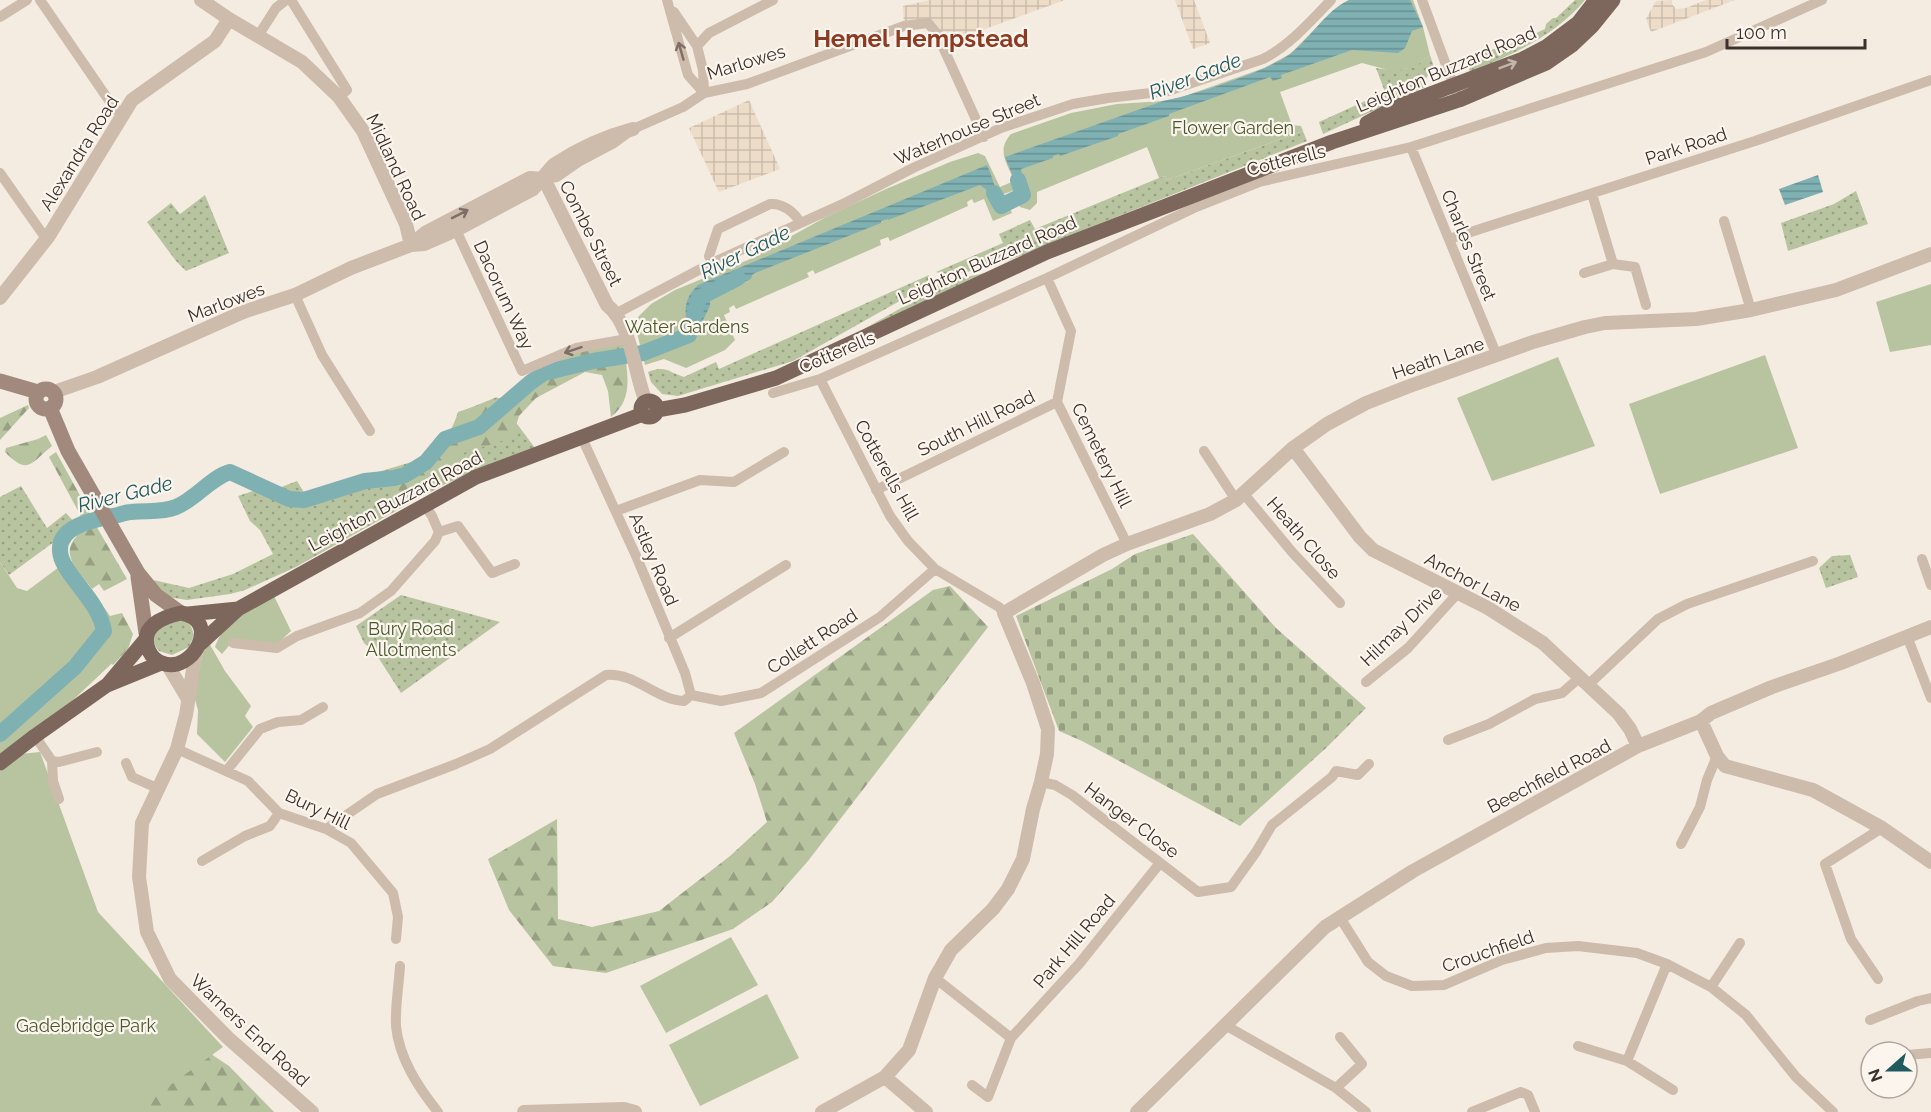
<svg xmlns="http://www.w3.org/2000/svg" width="1931" height="1112" font-family="Raleway,sans-serif">
	<defs>
		<pattern id="grass-dots" width="8" height="8" patternUnits="userSpaceOnUse" patternTransform="scale(1.5)"><rect width="8" height="8" fill="#b8c4a0"/><path d="M2 2h.1M6 6h.1" fill="none" stroke="#97a083" stroke-width="1.8" stroke-linecap="round"/></pattern>
		<pattern id="forest-firs" width="22" height="20" patternUnits="userSpaceOnUse" patternTransform="scale(1.5)"><rect width="22" height="20" fill="#b8c4a0"/><path d="M5 1l3.5 6h-7zM16 11l3.5 6h-7z" fill="#97a083"/></pattern>
		<pattern id="cemetery-stones" width="16" height="16" patternUnits="userSpaceOnUse" patternTransform="scale(1.5)"><rect width="16" height="16" fill="#b8c4a0"/><path d="M2 7V4a2 2 0 0 1 4 0v3zM10 15v-3a2 2 0 0 1 4 0v3z" fill="#97a083"/></pattern>
		<pattern id="plaza-grid" width="8" height="8" patternUnits="userSpaceOnUse" patternTransform="scale(1.5)"><rect width="8" height="8" fill="#ecdcc8"/><path d="M0 4h8M4 0v8" fill="none" stroke="#cbbdac"/></pattern>
		<pattern id="water-rules" width="6" height="5" patternUnits="userSpaceOnUse" patternTransform="scale(1.5)"><rect width="6" height="5" fill="#7fb0b2"/><path d="M0 2.5h6" fill="none" stroke="#699091"/></pattern>
	</defs>
	<rect width="100%" height="100%" fill="#f4ebe1"/>
	<!-- grass -->
	<path fill="url(#grass-dots)" d="M1575,0H1585C1555,36 1512,55 1470,72L1466,61L1484,54V52L1517,42L1545,29L1546,24L1553,18H1556Z
		M1430,55L1434,67L1424,81L1427,86L1323,134L1319,122L1385,92L1376,68C1400,72 1412,70 1430,55Z
		M1303,131L1307,141L1046,245C1023,256 960,281 936,272L1003,243L999,234L1030,220L1035,229L1159,178L1165,176L1167,180Z
		M1856,191L1868,224L1788,251L1781,223L1834,204Z
		M205,195L229,253L186,271L176,261L147,222L171,203L180,214Z
		M986,273L862,330L926,294L934,286L945,281Z
		M929,275L927,285L921,289L793,361L678,396L662,394L651,382L648,372C666,365 668,372 684,377L716,362L719,369Z
		M497,397L535,448L440,486L296,567L245,590L230,594L187,600L168,597L152,585L153,580L189,588L233,574L273,554L260,530L250,521L238,496L253,491L263,494L297,481L305,494L418,460L445,442L460,412Z
		M21,486L47,528L66,513L77,525L9,575L0,562V497Z
		M1850,555L1858,577L1826,588L1819,568L1832,556Z
		M401,595L500,622L401,693L376,654L364,643L356,626Z
		M184,620L191,626L194,635L189,647L172,655L159,651C151,643 153,635 158,626Z"/>
	<!-- forest -->
	<path fill="url(#forest-firs)" d="M623,344C627,370 635,399 611,417L608,391L602,375L585,372L536,398L519,416L512,438L460,454L463,473C442,485 418,504 393,501L390,477C424,460 446,451 458,412L506,396L529,379L530,373L580,349Z
		M28,405L29,408L0,440V418Z
		M46,435L52,446C31,463 28,476 5,452L6,448L38,439Z
		M56,452L92,517L84,522L49,457Z
		M95,524L127,579L104,591L99,584L92,589C82,573 56,555 79,534C83,530 90,527 95,524Z
		M950,586L988,627L808,861L772,902L733,929L606,973L553,966L509,910L488,859L557,819L558,919L592,927L659,911L730,856L767,822L755,784L734,733L933,590Z
		M122,613L133,634L128,649L113,665L104,653L110,616Z
		M205,1050L229,1066L274,1112H73Z"/>
	<!-- cemetery -->
	<path fill="url(#cemetery-stones)" d="M1193,534L1276,628L1366,708L1326,748L1240,826L1082,741L1059,731L1016,616L1112,569L1135,554Z"/>
	<!-- park -->
	<path fill="#b8c4a0" d="M1349,0H1413L1423,27L1430,55L1415,67L1392,71L1362,63L1280,92L1292,125L1301,126L1303,131L1167,180L1165,176L1159,178L1147,147L1037,192V203L1030,210L1020,207L1015,195L1019,193L1017,189L1004,194L1012,213L993,221L984,199L974,203L972,199L967,202L968,206L890,241L888,237L880,240L881,245L817,273L815,274L813,270L807,273L809,277L736,309L734,305L729,308L730,312L724,315L735,340L725,350L686,368L664,359L645,365L635,325L638,317L651,304L675,290L748,260L826,217L886,189L950,162L978,153L985,156L1000,187L1014,181C1007,162 996,151 1011,134L1071,113L1117,104L1163,101L1182,97L1264,68L1290,54L1334,10Z
		M1931,284V345L1890,352L1876,302Z
		M1765,355L1798,448L1660,494L1629,404Z
		M1558,357L1595,446L1492,481L1457,398Z
		M72,561L112,619L125,651L35,736L0,763V562L17,588L27,591L59,567Z
		M274,596L291,631L276,645L233,641L222,654L215,647C226,617 248,611 274,596Z
		M209,643L225,671L251,706L245,716L253,727L225,762L197,734L198,710L194,696L204,647Z
		M40,752L98,912L223,1047L133,1112H0V771L20,754Z
		M731,937L758,985L666,1033L640,986Z
		M767,994L799,1058L700,1106L669,1045Z"/>
	<!-- plaza -->
	<path fill="url(#plaza-grid)" d="M930,0H1065L941,45L928,23L904,26L903,6Z
		M1175,0H1194L1210,43L1193,49Z
		M1656,1L1672,0V4L1676,9L1686,8L1706,0H1735L1651,32L1646,19Z
		M749,100L780,169L719,192L689,128Z"/>
	<!-- water -->
	<path fill="url(#water-rules)" d="M1349,0H1410L1423,27L1412,31L1405,48L1398,53L1352,50L1281,75L1282,78L1273,81L1270,77L1169,114V116L1118,134V136L1060,156L1059,154L1053,156V158L1021,169L1025,196L1017,200L1016,196L1020,193L1005,157L1163,101C1194,95 1266,72 1290,54C1311,38 1325,11 1349,0Z
		M987,165C993,178 995,190 1001,203L1006,201L1008,206L1001,209L993,195L980,185L888,220V219L881,221V223L755,273L752,275L751,279L744,282L732,290L729,288L728,284L710,291V306L695,336L689,335C686,316 680,302 698,285Z
		M1818,175L1823,192L1785,205L1779,189Z"/>
	<g fill="none" stroke-linecap="round" stroke-linejoin="round">
		<!-- river -->
		<path stroke="#7fb0b2" stroke-width="16" d="M994,193L1001,206L1023,195L1018,180
			M0,734L75,667L104,631C99,599 61,574 60,551C58,524 99,519 118,515C122,514 126,512 131,512C147,510 161,513 176,507C196,499 210,478 230,472L289,499L304,500L365,481L394,478L405,475L426,462L445,439L479,427L531,382L544,373L593,361L643,353L689,335L699,298L738,278"/>
		<!-- minor -->
		<path stroke="#cdbbac" stroke-width="10" d="M40,0L110,102L122,116
			M291,0L347,90L339,97
			M667,0L688,75L704,93
			M1422,0L1459,100
			M674,12L697,46L703,70L704,93
			M0,17L27,0
			M258,36L276,8L286,0
			M697,46L709,33L773,0
			M1411,147L1497,356
			M0,173L42,233L48,237
			M544,179L557,177L580,161L614,143L633,129L683,107L704,93L747,84L904,26L928,23L937,34L984,137
			M1592,194L1613,264L1635,267L1646,305
			M1724,221L1751,310
			M456,230L522,371L576,348L627,339
			M1449,239L1755,141L1931,80
			M712,263L709,256L718,229L770,204C782,203 795,212 800,223
			M1584,273L1613,264
			M1047,278L1071,331L1057,402L1127,544
			M295,295L322,355L370,431
			M617,313L712,263L847,202L913,168L1001,128L1073,104L1108,98L1168,91L1263,59C1289,46 1311,21 1331,0
			M820,379L890,516L908,541L935,569L999,607L1004,613
			M773,393L820,379L1047,278L1196,207L1259,182L1411,147L1706,52L1822,0
			M582,438L637,558L685,673L691,695
			M1204,451L1236,500
			M876,490L1057,402
			M1244,494L1292,552L1340,603
			M616,511L700,480L734,482L784,452
			M439,532L458,526L492,573L515,564
			M1922,559L1931,585
			M1907,636L1931,698
			M669,638L786,565
			M233,643L277,648L297,636L360,613L391,591L435,541L439,532L432,516L424,504
			M1366,682L1408,648L1458,593
			M1588,685L1658,619L1687,604L1813,561
			M691,695L721,701L761,693L880,617L935,569
			M35,736L52,761L59,762L97,752
			M1448,740L1489,724L1535,699L1562,693L1579,678
			M177,749L248,781L279,813L326,829L351,843L393,893L398,917L396,939
			M52,761L53,781L59,799
			M126,763L132,777L157,788
			M227,770L260,729L278,722L301,720L323,707
			M1041,782L1055,785L1072,795L1198,892L1231,887L1256,852L1272,825L1332,777L1336,771L1358,775L1369,764
			M326,829L377,794L456,764L490,749L606,675C635,672 656,700 684,701L691,695
			M1681,844L1700,807L1707,780L1717,756
			M202,861L245,836L270,826L279,813
			M1339,916L1368,962L1386,976L1412,986L1444,985L1502,960L1546,948L1578,946L1637,953L1667,964L1711,987L1746,1015L1796,1077L1833,1112
			M400,966C399,985 395,1006 396,1026C399,1058 418,1087 438,1112
			M935,978L1011,1038
			M1878,979L1851,939L1825,864L1882,828
			M1711,987L1740,943
			M1870,1020L1918,1001L1931,998
			M1225,1025L1336,1088L1366,1112
			M1578,1046L1627,1061L1673,1090
			M1907,1055L1931,1053
			M1627,1061L1667,964
			M972,1085L988,1097L1011,1038L1079,964L1160,863
			M1336,1088L1362,1064L1340,1037
			M1472,1112L1521,1092L1528,1095L1535,1112"/>
		<!-- tertiary -->
		<path stroke="#cdbbac" stroke-width="14" d="M201,0L229,19L302,62L339,97L363,131L406,224L411,245
			M544,179L607,305C632,325 634,373 646,402
			M411,245L425,233L530,178L544,179
			M0,298L48,237L132,100L215,41L229,19
			M54,392L97,377L243,312L295,295L351,268L411,245L424,244L456,230L533,189C540,182 549,169 555,164C578,149 607,136 633,129
			M1293,448L1360,537L1373,550L1488,608L1543,643L1619,714L1630,729L1638,746
			M196,650L186,715L177,749L142,823L139,877L147,932L170,979L228,1038L312,1112
			M167,664L188,699
			M1701,721L1717,756L1725,766L1813,790L1882,828L1931,862
			M885,1077L926,1112
			M524,1112L624,1109L635,1112
			M822,1112L885,1077L909,1050L935,978L951,950L993,909L1008,889L1023,859L1033,809L1041,782L1047,754L1048,729L1033,683L1004,613L1103,555L1127,544L1210,514L1236,500L1293,448L1327,424L1366,403L1407,387L1533,342L1585,327L1605,323L1696,319L1751,310L1836,290L1931,254
			M1137,1112L1325,927L1413,871L1638,746L1701,721L1711,713L1772,687L1841,663L1931,627"/>
		<!-- secondary -->
		<path stroke="#a18a7d" stroke-width="15" d="M0,381L38,392
			M36 399a10 10 0 1 1 20 0a10 10 0 1 1-20 0Z
			M50,408L68,451L138,573L156,595L181,613
			M138,577L146,633"/>
		<!-- primary -->
		<path stroke="#7d675c" stroke-width="15" d="M1367,123L1396,107L1523,59L1546,47L1578,23L1596,0
			M641 409a8 8 0 1 1 16 0a8 8 0 1 1-16 0Z
			M657,410L685,405L776,378L1047,252L1332,142L1459,100L1546,63L1572,45L1592,26L1613,0
			M181,613C223,620 192,675 162,663C156,661 152,657 149,651C138,627 162,617 181,613Z
			M188,614L238,609
			M201,643L238,609L476,477L643,414
			M109,683L146,639
			M0,763L35,736L107,685L161,663"/>
	</g>
	<!-- one-way arrows -->
	<defs><path id="oneway-shaft" d="M-6 0H5M1.5-3L5.5 0L1.5 3" fill="none" stroke-width="1.6" stroke-linecap="round" stroke-linejoin="round" transform="scale(1.5)"/></defs>
	<g stroke="#7d6f65">
		<use href="#oneway-shaft" transform="translate(681 51) rotate(-106)"/>
		<use href="#oneway-shaft" transform="translate(460 214) rotate(-27)"/>
		<use href="#oneway-shaft" transform="translate(573 350) rotate(161)"/>
	</g>
	<use stroke="#c2b5ac" href="#oneway-shaft" transform="translate(1508 65) rotate(-21)"/>
	<g text-anchor="middle" dominant-baseline="central" stroke-width="4.5" stroke-linejoin="round" paint-order="stroke">
		<!-- street labels -->
		<g font-size="18" fill="#3b302b" stroke="#fbf5ee">
			<text transform="translate(746 62) rotate(-17)">Marlowes</text>
			<text transform="translate(1446 69) rotate(-23)">Leighton Buzzard Road</text>
			<text transform="translate(967 129) rotate(-23)">Waterhouse Street</text>
			<text transform="translate(1686 146) rotate(-18)">Park Road</text>
			<text transform="translate(79 153) rotate(-58)">Alexandra Road</text>
			<text transform="translate(1286 160) rotate(-14)">Cotterells</text>
			<text transform="translate(396 167) rotate(65)">Midland Road</text>
			<text transform="translate(591 233) rotate(63)">Combe Street</text>
			<text transform="translate(1469 245) rotate(68)">Charles Street</text>
			<text transform="translate(987 260) rotate(-24)">Leighton Buzzard Road</text>
			<text transform="translate(504 295) rotate(65)">Dacorum Way</text>
			<text transform="translate(226 302) rotate(-21)">Marlowes</text>
			<text transform="translate(837 352) rotate(-23)">Cotterells</text>
			<text transform="translate(1438 358) rotate(-19)">Heath Lane</text>
			<text transform="translate(976 423) rotate(-26)">South Hill Road</text>
			<text transform="translate(1102 455) rotate(64)">Cemetery Hill</text>
			<text transform="translate(887 470) rotate(61)">Cotterells Hill</text>
			<text transform="translate(395 501) rotate(-28)">Leighton Buzzard Road</text>
			<text transform="translate(1304 538) rotate(49)">Heath Close</text>
			<text transform="translate(654 559) rotate(67)">Astley Road</text>
			<text transform="translate(1473 582) rotate(28)">Anchor Lane</text>
			<text transform="translate(1401 626) rotate(-44)">Hilmay Drive</text>
			<text transform="translate(812 641) rotate(-33)">Collett Road</text>
			<text transform="translate(1549 776) rotate(-28)">Beechfield Road</text>
			<text transform="translate(318 809) rotate(26)">Bury Hill</text>
			<text transform="translate(1132 820) rotate(37)">Hanger Close</text>
			<text transform="translate(1074 941) rotate(-50)">Park Hill Road</text>
			<text transform="translate(1488 951) rotate(-19)">Crouchfield</text>
			<text transform="translate(250 1030) rotate(43)">Warners End Road</text>
		</g>
		<!-- park labels -->
		<g font-size="18" fill="#4a5a2e" stroke="#fbf5ee">
			<text x="1233" y="127">Flower Garden</text>
			<text x="687" y="326">Water Gardens</text>
			<text x="411" y="628">Bury Road<tspan x="411" dy="21">Allotments</tspan></text>
			<text x="86" y="1025">Gadebridge Park</text>
		</g>
		<!-- water labels -->
		<g font-size="20" font-style="italic" fill="#1f5a5e" stroke="#fbf5ee">
			<text transform="translate(1195 76) rotate(-21)">River Gade</text>
			<text transform="translate(745 252) rotate(-26)">River Gade</text>
			<text transform="translate(125 494) rotate(-14)">River Gade</text>
		</g>
		<!-- district labels -->
		<g font-size="24" font-weight="bold" fill="#8c3b22" stroke="#fbf5ee">
			<text x="921" y="38">Hemel Hempstead</text>
		</g>
	</g>
	<!-- north arrow -->
	<g transform="translate(1889 1070) rotate(249)"><circle r="28" fill="#fbf5ee" stroke="#aea6a0" stroke-width="1.5"/>
	<path d="M0-4.5L10 22L0 15L-10 22Z" fill="#1f5a5e"/>
	<text y="-9" font-size="16" font-weight="bold" text-anchor="middle" fill="#3b302b">N</text>
	</g>
	<!-- scale -->
	<path d="M1727 39v9h138v-9" fill="none" stroke="#3b302b" stroke-width="3"/>
	<text x="1736" y="39" font-size="18" fill="#3b302b" stroke="#fbf5ee" stroke-width="4.5" paint-order="stroke">100 m</text>
</svg>
